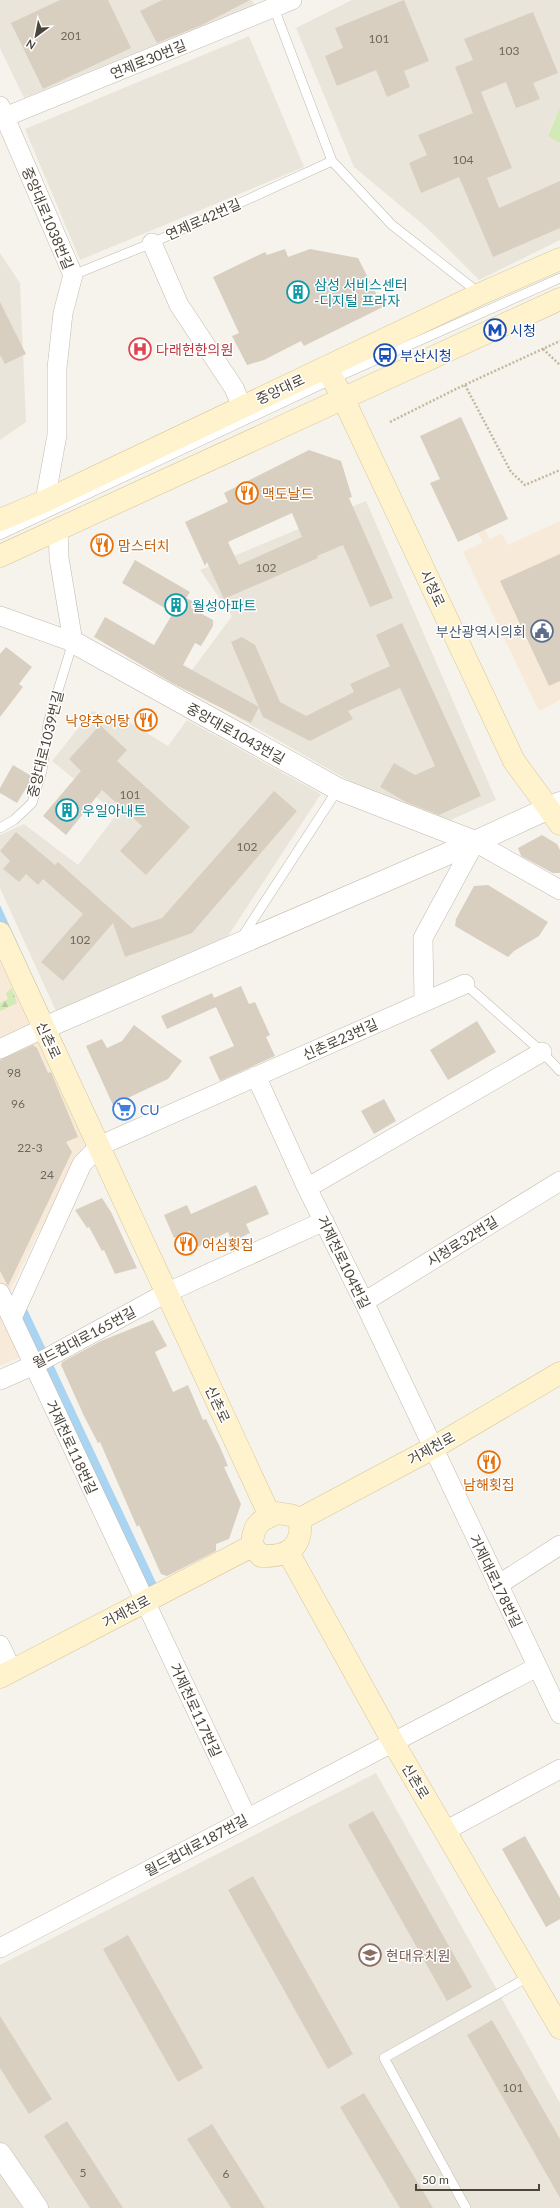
<svg xmlns="http://www.w3.org/2000/svg" width="560" height="2208" font-family="Lato,'Noto Sans KR',sans-serif">
	<defs>
		<pattern id="forest-firs" width="22" height="20" patternUnits="userSpaceOnUse"><rect width="22" height="20" fill="#d2eab5"/><path d="M5 1l3.5 6h-7zM16 11l3.5 6h-7z" fill="#b6ca9c"/></pattern>
	</defs>
	<rect width="100%" height="100%" fill="#f6f3ec"/>
	<!-- residential -->
	<path fill="#eae5da" d="M0,0H252L254,4L24,98L0,48Z
		M352,0H560V107L548,135L560,143V240L479,280L426,227L354,167L296,28Z
		M249,36L304,167L80,260L25,129Z
		M0,253L20,283L26,422L0,440Z
		M366,501L496,800L432,828L181,685L232,616L200,570Z
		M92,711L124,719L168,746L187,720L321,794L228,936L129,981L56,1011L0,888V835L24,824L78,865L117,814L52,761Z
		M376,1773L560,2103V2208H0V1965Z"/>
	<!-- commercial -->
	<path fill="#f7ead8" d="M560,521V700L539,711L463,552L483,542L478,533L485,529L490,539L502,533L508,545Z
		M0,952L85,1142L59,1201L37,1236L3,1306L27,1354L0,1366Z"/>
	<!-- forest -->
	<path fill="url(#forest-firs)" d="M12,988L17,1003L0,1011V1003L8,999L6,993Z"/>
	<!-- park -->
	<path fill="#d2eab5" d="M560,107V143L548,136Z"/>
	<!-- water -->
	<path fill="#a9d4f2" d="M0,905L102,1127L26,1307L160,1591L140,1599L8,1321L62,1190L87,1142L0,945Z"/>
	<!-- building -->
	<path fill="#d8cfc1" fill-rule="evenodd" d="M60,0H108L131,48L43,89L11,23Z
		M162,0H250L202,25L157,43L140,11Z
		M404,0L429,61L404,71L410,87L387,97L376,70L337,86L325,56L343,48L335,28Z
		M533,12L558,73L533,83L540,99L516,108L506,82L481,92L512,168L487,178L499,208L560,181V228L493,257L459,177L421,193L409,163L427,155L418,135L473,113L455,67L473,60L464,39Z
		M285,249L288,257L310,249L358,258L383,307L304,346L301,341L264,360L247,365L232,336L239,333L213,277L265,252L267,255Z
		M0,302L26,354L5,364L0,355Z
		M461,417L508,519L458,542L430,483L440,479L420,436Z
		M309,450L341,461L352,497L349,498L393,598L370,607L343,545L317,556L318,558L224,599L207,562L205,566L185,522L228,502L224,493ZM292,513L302,537L239,565L228,542Z
		M560,554V681L549,686L500,581Z
		M135,560L190,592L186,598L194,602L191,608L213,620V626L201,646L195,643L183,665L259,707L251,723L172,683L94,637L105,617L154,645L173,613L122,583Z
		M402,623L481,796L439,815L406,802L380,787L394,763L415,775L435,766L400,688L348,711L353,719L310,741L263,717L231,642L242,637L255,645L280,702L306,716L354,692L350,684L390,666L376,635Z
		M6,647L32,667L19,684L23,687L0,717V654Z
		M100,725L127,750L117,761L190,827L146,875L120,851L142,826L102,790L66,835L43,816L81,771L69,759Z
		M13,765L33,777L17,803L0,793V788Z
		M274,791L297,811L192,933L125,957L113,923L63,981L41,962L83,914L43,879L38,885L26,874L19,882L3,869L10,861L0,851L16,832L55,865L58,862L132,928L162,918Z
		M542,835L557,844L560,850V873H553L521,856L518,848Z
		M488,885L548,922L539,936L514,951L508,957L455,926L456,919L474,886Z
		M241,986L249,1004L255,1002L270,1035L266,1037L275,1056L220,1081L209,1057L234,1046L216,1007L167,1029L161,1016L212,993L214,998Z
		M477,1021L496,1052L448,1080L430,1050Z
		M134,1025L182,1061L168,1079L113,1105L86,1046L102,1039L107,1048L122,1041Z
		M33,1045L37,1048L48,1073L51,1072L78,1137L66,1142L72,1152L8,1286L0,1271V1060Z
		M384,1099L396,1121L374,1134L361,1111Z
		M256,1185L269,1214L246,1224L250,1233L232,1242L228,1232L197,1247L190,1231L174,1238L164,1215L187,1205L191,1214Z
		M102,1198L111,1212L137,1268L115,1274L104,1250L102,1251L89,1227L87,1228L75,1210Z
		M153,1320L167,1346L155,1352L173,1392L188,1385L203,1420L206,1419L220,1447L228,1466L224,1467L241,1504L229,1539L216,1544V1551L167,1576L161,1574L139,1525L137,1527L100,1442L98,1443L84,1416L61,1365L62,1362L101,1341Z
		M373,1811L472,1987L447,2001L348,1825Z
		M525,1836L560,1898V1919L546,1927L502,1849Z
		M253,1876L353,2054L328,2069L228,1890Z
		M128,1935L203,2068L178,2082L103,1949Z
		M0,2016L52,2099L29,2114L0,2068Z
		M492,2020L560,2139V2198L467,2035Z
		M364,2093L433,2208H400L340,2107Z
		M67,2121L123,2208H90L44,2136Z
		M212,2124L265,2208H231L187,2139Z"/>
	<g fill="none" stroke-linecap="round" stroke-linejoin="round">
		<!-- service casing -->
		<g stroke="#c2bbae" stroke-width="10">
			<path id="service" d="M274,8L332,161L392,225L479,293
				M73,275L152,243L332,161
				M0,535L333,379L560,278
				M0,828L14,820L32,803L42,771L48,723L73,642
				M242,937L338,789
				M465,984L542,1052L560,1071
				M466,2208L384,2058L530,1976"/>
		</g>
		<!-- minor casing -->
		<g stroke="#c2bbae" stroke-width="20">
			<path id="minor" d="M0,106L73,275L63,313L57,368V435L45,501
				M0,119L292,0
				M152,243L179,305L234,388L242,407
				M0,616L73,642L59,558L58,529
				M424,1002L423,938L475,842L560,890
				M0,1049L44,1028
				M256,1076L307,1188L364,1302L560,1714
				M307,1188L542,1052
				M0,1293L247,1818
				M364,1302L560,1181
				M12,1318L82,1164L99,1146L465,984
				M0,1380L34,1365L166,1293L324,1221
				M498,1585L560,1545
				M0,1645L12,1670
				M445,1831L560,1769
				M0,1948L537,1667"/>
		</g>
		<!-- tertiary casing -->
		<g stroke="#c2bbae" stroke-width="23">
			<path id="tertiary" d="M73,642L338,789L475,842
				M44,1028L475,842L560,803
				M0,2154L37,2208"/>
		</g>
		<!-- secondary casing -->
		<g stroke="#d6c79b" stroke-width="23">
			<path id="secondary" d="M326,367L343,398L514,761L560,824
				M0,520L45,501L480,294L560,259
				M0,556L560,299
				M0,933L270,1516
				M277,1513L290,1515L300,1519C303,1548 288,1557 261,1556L252,1546C253,1525 258,1521 277,1513Z
				M300,1519L433,1448L560,1373
				M288,1552L393,1742L560,2028
				M0,1677L252,1546"/>
		</g>
		<!-- path -->
		<path stroke="#c4b79f" stroke-width="2.5" stroke-dasharray="2 2" stroke-linecap="butt" d="M543,349L560,365
			M465,385L511,472L525,485L560,470
			M390,422L460,387L560,341"/>
		<!-- service -->
		<use href="#service" stroke="#fff" stroke-width="9"/>
		<!-- minor -->
		<use href="#minor" stroke="#fff" stroke-width="19"/>
		<!-- tertiary -->
		<use href="#tertiary" stroke="#fff" stroke-width="22"/>
		<!-- secondary -->
		<use href="#secondary" stroke="#fff3cd" stroke-width="22"/>
	</g>
	<!-- icons -->
	<defs>
		<g id="building-ring" transform="scale(1.15)"><circle r="9.5" fill="#fff" stroke="#0f9aa8" stroke-width="1.5"/><path d="M-4-6H4V6H1V3H-1V6H-4ZM-2.5-4.3h1.7v1.8h-1.7ZM.8-4.3h1.7v1.8H.8ZM-2.5-1h1.7V.8h-1.7ZM.8-1h1.7V.8H.8Z" fill="#0f9aa8"/></g>
		<g id="metro-ring" transform="scale(1.15)"><circle r="9.5" fill="#fff" stroke="#1a4fb4" stroke-width="1.5"/><path d="M-5.5 5V-5H-3L0 0L3-5H5.5V5H3V-.5L0 4L-3-.5V5Z" fill="#1a4fb4"/></g>
		<g id="hospital-ring" transform="scale(1.15)"><circle r="9.5" fill="#fff" stroke="#e0444e" stroke-width="1.5"/><path d="M-5-5h3v3.5h4V-5h3V5h-3V1.5h-4V5h-3Z" fill="#e0444e"/></g>
		<g id="bus-ring" transform="scale(1.15)"><circle r="9.5" fill="#fff" stroke="#1a4fb4" stroke-width="1.5"/><path d="M-5-6H5V4H4V6H2V4H-2V6H-4V4H-5ZM-3.5-4V0h7V-4ZM-3.5 1.2v1.5H-2V1.2ZM2 1.2v1.5H3.5V1.2Z" fill="#1a4fb4"/></g>
		<g id="restaurant-ring" transform="scale(1.15)"><circle r="9.5" fill="#fff" stroke="#e8710a" stroke-width="1.5"/><path d="M-5-6h1v4h1v-4h1v4h1v-4h1v5L-1.5 .5V6h-2V.5L-5-1ZM5-6V6H3V1.5H1.5Q1.5-4 5-6Z" fill="#e8710a"/></g>
		<g id="civic-ring" transform="scale(1.15)"><circle r="9.5" fill="#fff" stroke="#5c6f8a" stroke-width="1.5"/><path d="M-.6-6.5H3V-4.5H.6V-3L4-1V1h2V6H-6V1h2V-1L-.6-3ZM-1.2 2.5V6h2.4V2.5Z" fill="#5c6f8a"/></g>
		<g id="supermarket-ring" transform="scale(1.15)"><circle r="9.5" fill="#fff" stroke="#3f7fe0" stroke-width="1.5"/><path d="M-6-5.5h2.5l.6 2H6L4.5 2H-2.5L-4.4-4H-6ZM-1.5 3.2a1.3 1.3 0 1 0 .1 0ZM3 3.2a1.3 1.3 0 1 0 .1 0Z" fill="#3f7fe0"/></g>
		<g id="school-ring" transform="scale(1.15)"><circle r="9.5" fill="#fff" stroke="#8d6e63" stroke-width="1.5"/><path d="M0-5L7-2L0 1L-7-2ZM-4 1L0 2.5L4 1V4Q0 6-4 4Z" fill="#8d6e63"/></g>
	</defs>
	<g fill-rule="evenodd">
		<use href="#building-ring" x="298" y="292"/>
		<use href="#metro-ring" x="495" y="330"/>
		<use href="#hospital-ring" x="140" y="349"/>
		<use href="#bus-ring" x="385" y="355"/>
		<use href="#restaurant-ring" x="247" y="493"/>
		<use href="#restaurant-ring" x="102" y="545"/>
		<use href="#building-ring" x="176" y="605"/>
		<use href="#civic-ring" x="542" y="631"/>
		<use href="#restaurant-ring" x="146" y="720"/>
		<use href="#building-ring" x="67" y="810"/>
		<use href="#supermarket-ring" x="124" y="1109"/>
		<use href="#restaurant-ring" x="186" y="1244"/>
		<use href="#restaurant-ring" x="489" y="1462"/>
		<use href="#school-ring" x="370" y="1955"/>
	</g>
	<g text-anchor="middle" dominant-baseline="central" stroke-width="3" stroke-linejoin="round" paint-order="stroke">
		<!-- number labels -->
		<g font-size="12" fill="#6e675b">
			<text x="71" y="35">201</text>
			<text x="379" y="38">101</text>
			<text x="509" y="50">103</text>
			<text x="463" y="159">104</text>
			<text x="266" y="567">102</text>
			<text x="130" y="794">101</text>
			<text x="247" y="846">102</text>
			<text x="80" y="939">102</text>
			<text x="14" y="1072">98</text>
			<text x="18" y="1103">96</text>
			<text x="30" y="1147">22-3</text>
			<text x="47" y="1174">24</text>
			<text x="513" y="2087">101</text>
			<text x="83" y="2172">5</text>
			<text x="226" y="2173">6</text>
		</g>
		<!-- street labels -->
		<g font-size="14" fill="#4b4439" stroke="#fff">
			<text transform="translate(148 59) rotate(-22)">연제로30번길</text>
			<text transform="translate(48 218) rotate(67)">중앙대로1038번길</text>
			<text transform="translate(203 219) rotate(-24)">연제로42번길</text>
			<text transform="translate(280 389) rotate(-25)">중앙대로</text>
			<text transform="translate(433 588) rotate(65)">시청로</text>
			<text transform="translate(236 733) rotate(29)">중앙대로1043번길</text>
			<text transform="translate(45 744) rotate(-76)">중앙대로1039번길</text>
			<text transform="translate(340 1039) rotate(-24)">신촌로23번길</text>
			<text transform="translate(49 1040) rotate(65)">신촌로</text>
			<text transform="translate(462 1241) rotate(-32)">시청로32번길</text>
			<text transform="translate(344 1262) rotate(64)">거제천로104번길</text>
			<text transform="translate(84 1337) rotate(-28)">월드컵대로165번길</text>
			<text transform="translate(218 1404) rotate(65)">신촌로</text>
			<text transform="translate(72 1447) rotate(65)">거제천로118번길</text>
			<text transform="translate(431 1448) rotate(-29)">거제천로</text>
			<text transform="translate(496 1581) rotate(64)">거제대로178번길</text>
			<text transform="translate(126 1611) rotate(-28)">거제천로</text>
			<text transform="translate(196 1710) rotate(65)">거제천로117번길</text>
			<text transform="translate(416 1781) rotate(59)">신촌로</text>
			<text transform="translate(196 1845) rotate(-28)">월드컵대로187번길</text>
		</g>
		<!-- culture labels -->
		<g font-size="14" fill="#0d838f" stroke="#fff" text-anchor="start">
			<text x="314" y="284">삼성 서비스센터<tspan x="314" dy="16">-디지털 프라자</tspan></text>
			<text x="192" y="605">월성아파트</text>
			<text x="82" y="810">우일아내트</text>
		</g>
		<!-- transit labels -->
		<g font-size="14" fill="#164399" stroke="#fff" text-anchor="start">
			<text x="510" y="330">시청</text>
			<text x="400" y="355">부산시청</text>
		</g>
		<!-- health labels -->
		<g font-size="14" fill="#be3a42" stroke="#fff" text-anchor="start">
			<text x="156" y="349">다래헌한의원</text>
		</g>
		<!-- food labels -->
		<g font-size="14" fill="#c56008" stroke="#fff" text-anchor="start">
			<text x="262" y="493">맥도날드</text>
			<text x="118" y="545">맘스터치</text>
			<text x="130" y="720" text-anchor="end">낙양추어탕</text>
			<text x="202" y="1244">어심횟집</text>
			<text x="489" y="1484" text-anchor="middle">남해횟집</text>
		</g>
		<!-- service labels -->
		<g font-size="14" fill="#4e5e75" stroke="#fff" text-anchor="end">
			<text x="526" y="631">부산광역시의회</text>
		</g>
		<!-- shop labels -->
		<g font-size="14" fill="#366cbe" stroke="#fff" text-anchor="start">
			<text x="140" y="1109">CU</text>
		</g>
		<!-- education labels -->
		<g font-size="14" fill="#785e54" stroke="#fff" text-anchor="start">
			<text x="386" y="1955">현대유치원</text>
		</g>
	</g>
	<!-- north arrow -->
	<g transform="translate(36 36) rotate(212)" stroke="#ffffff" stroke-width="3" paint-order="stroke">
	<path d="M0-3L7 15L0 10L-7 15Z" fill="#4b4439"/>
	<text y="-6" font-size="11" font-weight="bold" text-anchor="middle" fill="#4b4439">N</text>
	</g>
	<!-- scale -->
	<path d="M416 2184v6h123v-6" fill="none" stroke="#4b4439" stroke-width="2"/>
	<text x="422" y="2184" font-size="12" fill="#4b4439" stroke="#ffffff" stroke-width="3" paint-order="stroke">50 m</text>
</svg>
